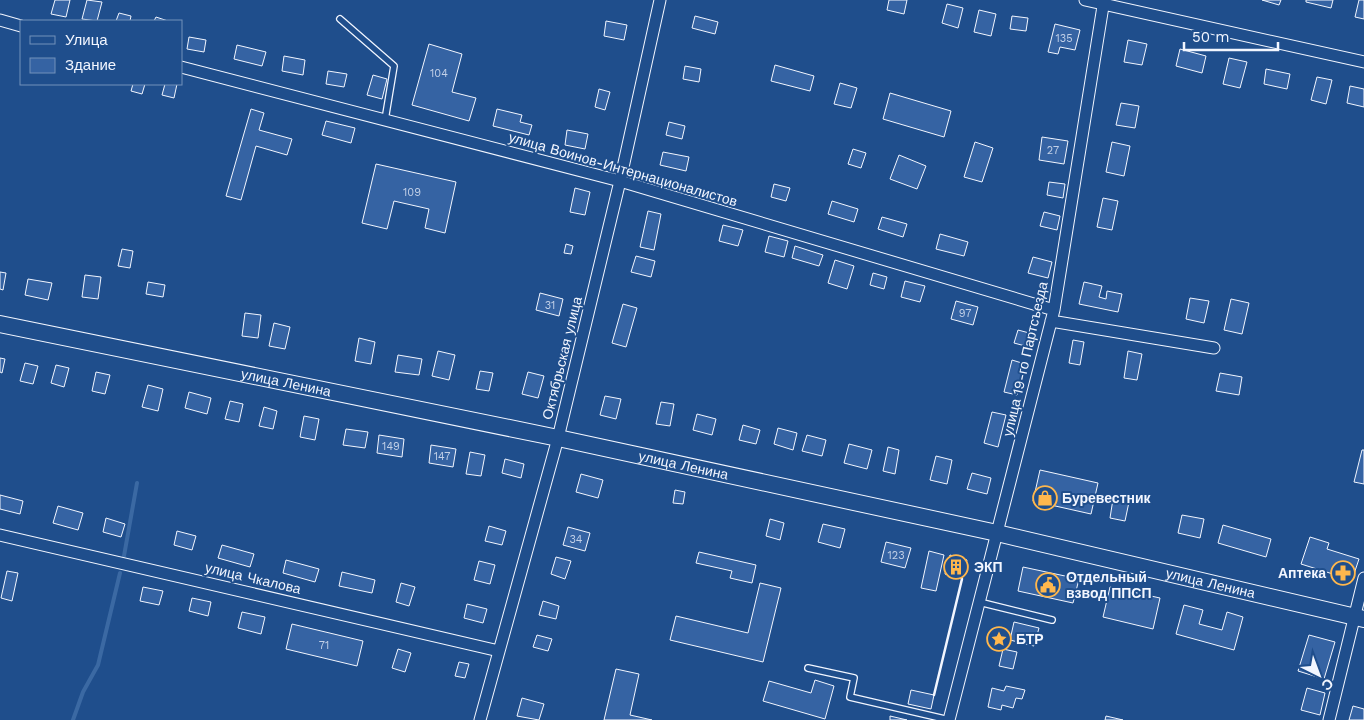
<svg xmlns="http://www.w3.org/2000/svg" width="1364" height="720" font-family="'Work Sans',sans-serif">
	<rect width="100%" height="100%" fill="#1f4e8c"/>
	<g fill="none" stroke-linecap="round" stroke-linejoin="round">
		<!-- stream -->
		<path stroke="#3b69a3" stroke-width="4" d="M124,556L137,483
			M73,720L83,692L98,665L120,573"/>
	</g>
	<!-- building -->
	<path fill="#3563a3" stroke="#f2f6ff" d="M55,0H70L66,17L51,14Z
		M87,0L102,2L97,21L82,19Z
		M889,0H907L904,14L887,10Z
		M1262,0H1281L1279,5Z
		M1306,0H1333L1331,8L1306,2Z
		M1359,0H1364V19L1355,17Z
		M947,4L963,8L958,28L942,23Z
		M979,10L996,14L991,36L974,32Z
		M119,13L131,16L130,21H116Z
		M695,16L718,22L715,34L692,28Z
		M1012,16L1028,18L1026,31L1010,29Z
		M156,17L168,21H154Z
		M606,21L627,25L624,40L604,36Z
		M1055,24L1080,30L1075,50L1060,47L1058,54L1048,52Z
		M189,37L206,40L204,52L187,49Z
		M1128,40L1147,44L1142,65L1124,62Z
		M429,44L462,54L452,92L476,98L469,121L412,105Z
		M237,45L266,52L262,66L234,59Z
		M1180,49L1206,56L1202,73L1176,66Z
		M284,56L305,60L303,75L282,71Z
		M1229,58L1247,62L1240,88L1223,84Z
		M775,65L814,76L810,91L771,81Z
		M685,66L701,69L699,82L683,79Z
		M1266,69L1290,74L1287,89L1264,84Z
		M328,71L347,74L344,87L326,84Z
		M373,75L387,79L382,99L367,95Z
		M1317,77L1332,80L1326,104L1311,100Z
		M840,83L857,88L851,108L834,104Z
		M133,84H145L142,94L131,91Z
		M165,84H177L174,98L162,95Z
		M1350,86L1364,89V107L1347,103Z
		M599,89L610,92L605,110L595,107Z
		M890,93L951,111L944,137L883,119Z
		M1121,103L1139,106L1135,128L1116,125Z
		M251,109L264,113L259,130L292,139L287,155L256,146L241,200L226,196Z
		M497,109L522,115L520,122L532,125L529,135L493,126Z
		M326,121L355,128L351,143L322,135Z
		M669,122L685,126L682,139L666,135Z
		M567,130L588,134L585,149L565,145Z
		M1042,137L1068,141L1064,164L1039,160Z
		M975,142L993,148L982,182L964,177Z
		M1112,142L1130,146L1124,176L1106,172Z
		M853,149L866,153L861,168L848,164Z
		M663,152L689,157L686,171L660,165Z
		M899,155L926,166L917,189L890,179Z
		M376,164L456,182L445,233L425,228L429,209L394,201L387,229L362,223Z
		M1049,182L1065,184L1063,198L1047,195Z
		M774,184L790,188L786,201L771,197Z
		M575,188L590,192L585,215L570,212Z
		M1103,198L1118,201L1112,230L1097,227Z
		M832,201L858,209L854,222L828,214Z
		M648,211L661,214L654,250L640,247Z
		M1044,212L1060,216L1057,230L1040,226Z
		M882,217L907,224L903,237L878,229Z
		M723,225L743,230L738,246L719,241Z
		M940,234L968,242L964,256L936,249Z
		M769,236L788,241L784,257L765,252Z
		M566,244L573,246L571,254L564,253Z
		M795,246L823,255L819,266L792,258Z
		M122,249L133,251L130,268L118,266Z
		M636,256L655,261L651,277L631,272Z
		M1033,257L1052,262L1048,278L1028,273Z
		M835,260L854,266L847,289L828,283Z
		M0,272L6,273L3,290L0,289Z
		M873,273L887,277L884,289L870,285Z
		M85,275L101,277L98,299L82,297Z
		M28,279L52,283L48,300L25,295Z
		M905,281L925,286L920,302L901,297Z
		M148,282L165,285L163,297L146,294Z
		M1084,282L1102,286L1099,297L1106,299L1107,291L1122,294L1118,312L1079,304Z
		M540,293L563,299L559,316L536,310Z
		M1190,298L1209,301L1204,323L1186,319Z
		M1231,299L1249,303L1242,334L1224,330Z
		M956,301L978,307L973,325L951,319Z
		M623,304L637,308L626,347L612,343Z
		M245,313L261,315L258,338L242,336Z
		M274,323L290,327L285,349L269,346Z
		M1018,330L1033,334L1029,347L1014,343Z
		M359,338L375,342L371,364L355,361Z
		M1073,340L1084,342L1080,365L1069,363Z
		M438,351L455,355L449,380L432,376Z
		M1128,351L1142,354L1137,380L1124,378Z
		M398,355L422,359L419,375L395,372Z
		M0,358L5,359L2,373L0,372Z
		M1012,360L1025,364L1017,395L1004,392Z
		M25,363L38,366L33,384L20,381Z
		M56,365L69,368L64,387L51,383Z
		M480,371L493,373L489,391L476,389Z
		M96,372L110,375L105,394L92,391Z
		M528,372L544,376L538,398L522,394Z
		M1220,373L1242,377L1239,395L1216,391Z
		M148,385L163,389L158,411L142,407Z
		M189,392L211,398L207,414L185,408Z
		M605,396L621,399L616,419L600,415Z
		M230,401L243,404L239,422L225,419Z
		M661,402L674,404L670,426L656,424Z
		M264,407L277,411L273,429L259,426Z
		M992,412L1006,415L998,447L984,443Z
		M697,414L716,419L712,435L693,430Z
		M304,416L319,419L315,440L300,437Z
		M743,425L760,430L756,444L739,440Z
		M778,428L797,433L793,450L774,444Z
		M346,429L368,432L365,448L343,445Z
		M379,435L404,439L402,457L377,453Z
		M807,435L826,440L822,456L802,451Z
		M849,444L872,450L867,469L844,463Z
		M431,445L456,449L453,467L429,463Z
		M888,447L899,450L895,474L883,471Z
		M1362,450H1364V484L1354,482Z
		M470,452L485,455L481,476L466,474Z
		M936,456L952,460L947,484L930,480Z
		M505,459L524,464L521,478L502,473Z
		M1040,470L1098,483L1091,514L1033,501Z
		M972,473L991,478L987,494L967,489Z
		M581,474L603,480L598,498L576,492Z
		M675,490L685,492L683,504L673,503Z
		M0,495L23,501L20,514L0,509Z
		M1113,499L1129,502L1125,521L1110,518Z
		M58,506L83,513L78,530L53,523Z
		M1182,515L1204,519L1200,538L1178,533Z
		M106,518L125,524L121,537L103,532Z
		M770,519L784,523L780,540L766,536Z
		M823,524L845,529L840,548L818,542Z
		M1223,525L1271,539L1266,557L1218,543Z
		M489,526L506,531L502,545L485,541Z
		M568,527L590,533L585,551L563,545Z
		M177,531L196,536L192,550L174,545Z
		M1310,537L1329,543L1327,549L1359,559L1352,580L1301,564Z
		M886,542L911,548L905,568L881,562Z
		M222,545L254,554L250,567L218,558Z
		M929,551L944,555L936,591L921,588Z
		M699,552L756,565L752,583L730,578L732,571L696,563Z
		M950,555L967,560L962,579L945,574Z
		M556,557L571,561L565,579L551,574Z
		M286,560L319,569L315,582L283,573Z
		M479,561L495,565L490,584L474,580Z
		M1023,567L1079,579L1073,603L1018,591Z
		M7,571L18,573L12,601L1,598Z
		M342,572L375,580L372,593L339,586Z
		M401,583L415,587L409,606L396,602Z
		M760,583L781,588L763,662L670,640L676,616L748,633Z
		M143,587L163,591L159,605L140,601Z
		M1110,587L1160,598L1153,629L1103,617Z
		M192,598L211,602L208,616L189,611Z
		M543,601L559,606L556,619L539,615Z
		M467,604L487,609L483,623L464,618Z
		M1184,605L1203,610L1199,624L1222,630L1227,612L1243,617L1234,650L1176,634Z
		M242,612L265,617L261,634L238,628Z
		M1014,622L1039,628L1034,646L1010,640Z
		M292,624L363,641L357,666L286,649Z
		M537,635L552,639L548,651L533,647Z
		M1309,635L1335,642L1324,679L1298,671Z
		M398,649L411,653L405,672L392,668Z
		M1003,649L1017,652L1013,669L999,666Z
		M459,662L469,664L465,678L455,676Z
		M616,669L639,674L630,715L652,720H604Z
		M815,680L834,686L825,719L763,701L769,681L811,693Z
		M1006,686L1025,690L1022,699L1016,698L1013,708L1002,705L1001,710L988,707L992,688L1004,691Z
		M1307,688L1325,693L1320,715L1301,710Z
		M911,690L934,695L931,709L908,704Z
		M522,698L544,704L539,720L517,716Z
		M1353,706L1364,709V720H1349Z
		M890,716L907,720H890Z
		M1106,716L1123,720H1105Z"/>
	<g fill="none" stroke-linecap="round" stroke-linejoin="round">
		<!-- service casing -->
		<g stroke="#f2f6ff" stroke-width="8">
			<path id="service" d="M340,19L394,66L385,120
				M979,602L1052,620
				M808,668L854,678L850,697L949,720"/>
		</g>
		<!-- minor casing -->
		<g stroke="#f2f6ff" stroke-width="13">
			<path id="minor" d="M1085,0L1364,62
				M0,20L21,26
				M181,67L620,181L1054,310
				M1051,321L1214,348
				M0,535L499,651
				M480,720L558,438L620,181L660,0
				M949,720L1054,310L1104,0
				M1329,720L1364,578"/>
		</g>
		<!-- secondary casing -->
		<g stroke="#f2f6ff" stroke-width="18">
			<g id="secondary">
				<path id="s1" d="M0,324L558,438L997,533L1364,619"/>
			</g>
		</g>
		<!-- service -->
		<use href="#service" stroke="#1f4e8c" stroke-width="5.5"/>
		<!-- minor -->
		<use href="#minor" stroke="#1f4e8c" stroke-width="11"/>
		<!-- secondary -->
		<use href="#secondary" stroke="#1f4e8c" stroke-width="16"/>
		<!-- wall -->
		<path stroke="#f2f6ff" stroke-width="2.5" d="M934,695L962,579"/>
	</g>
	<!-- icons -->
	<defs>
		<g id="shop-ring" transform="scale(1.25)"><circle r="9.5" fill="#1f4e8c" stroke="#ffb74d" stroke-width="1.5"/><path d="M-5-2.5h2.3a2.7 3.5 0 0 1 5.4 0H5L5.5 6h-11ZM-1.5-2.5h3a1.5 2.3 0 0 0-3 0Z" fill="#ffb74d"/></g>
		<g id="building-ring" transform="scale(1.25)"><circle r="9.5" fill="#1f4e8c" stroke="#ffb74d" stroke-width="1.5"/><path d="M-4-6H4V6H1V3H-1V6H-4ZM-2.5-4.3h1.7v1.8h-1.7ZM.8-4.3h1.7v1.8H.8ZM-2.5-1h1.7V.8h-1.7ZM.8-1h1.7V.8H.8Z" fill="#ffb74d"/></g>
		<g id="pharmacy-ring" transform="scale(1.25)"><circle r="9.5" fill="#1f4e8c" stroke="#ffb74d" stroke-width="1.5"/><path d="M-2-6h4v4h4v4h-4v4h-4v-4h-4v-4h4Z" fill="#ffb74d"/></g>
		<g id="civic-ring" transform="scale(1.25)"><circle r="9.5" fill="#1f4e8c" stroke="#ffb74d" stroke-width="1.5"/><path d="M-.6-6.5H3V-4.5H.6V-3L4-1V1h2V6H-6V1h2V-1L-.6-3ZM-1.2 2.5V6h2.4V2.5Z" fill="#ffb74d"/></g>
		<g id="sight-ring" transform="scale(1.25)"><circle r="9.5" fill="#1f4e8c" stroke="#ffb74d" stroke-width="1.5"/><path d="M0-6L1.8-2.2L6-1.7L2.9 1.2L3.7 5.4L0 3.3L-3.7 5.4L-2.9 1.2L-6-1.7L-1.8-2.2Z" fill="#ffb74d"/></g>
	</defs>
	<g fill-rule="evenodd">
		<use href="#shop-ring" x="1045" y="498"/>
		<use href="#building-ring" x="956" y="567"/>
		<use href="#pharmacy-ring" x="1343" y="573"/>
		<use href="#civic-ring" x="1048" y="585"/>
		<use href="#sight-ring" x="999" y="639"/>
	</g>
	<g text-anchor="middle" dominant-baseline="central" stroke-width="4" stroke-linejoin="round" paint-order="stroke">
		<!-- number labels -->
		<g font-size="11" fill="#c3d1e8">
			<text x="1064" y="38">135</text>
			<text x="439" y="73">104</text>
			<text x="1053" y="150">27</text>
			<text x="412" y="192">109</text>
			<text x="550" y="305">31</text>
			<text x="965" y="313">97</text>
			<text x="391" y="446">149</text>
			<text x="442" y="456">147</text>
			<text x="576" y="539">34</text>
			<text x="896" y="555">123</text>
			<text x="324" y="645">71</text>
		</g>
		<!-- street labels -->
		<g font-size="14" fill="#f2f6ff" stroke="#1f4e8c">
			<text transform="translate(623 169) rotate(16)">улица Воинов-Интернационалистов</text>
			<text transform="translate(562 358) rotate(-76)">Октябрьская улица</text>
			<text transform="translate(1025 359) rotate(-77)">улица 19-го Партсъезда</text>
			<text stroke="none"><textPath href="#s1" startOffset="292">улица Ленина</textPath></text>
			<text stroke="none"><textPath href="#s1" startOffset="698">улица Ленина</textPath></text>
			<text transform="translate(253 578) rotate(13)">улица Чкалова</text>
			<text stroke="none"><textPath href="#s1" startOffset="1238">улица Ленина</textPath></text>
		</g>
		<!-- poi labels -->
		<g font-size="14" font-weight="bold" fill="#f2f6ff" stroke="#1f4e8c" text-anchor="start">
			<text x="1062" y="498">Буревестник</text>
			<text x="974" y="567">ЭКП</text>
			<text x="1326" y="573" text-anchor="end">Аптека</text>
			<text x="1066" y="577">Отдельный<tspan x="1066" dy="16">взвод ППСП</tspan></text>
			<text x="1016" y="639">БТР</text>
		</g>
	</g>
	<!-- legend -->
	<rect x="20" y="20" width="162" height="65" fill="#1f4e8c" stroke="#7391ba"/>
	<rect x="30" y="36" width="25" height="8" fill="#1f4e8c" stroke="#7391ba"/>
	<text x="65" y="45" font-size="15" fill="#f2f6ff">Улица</text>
	<rect x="30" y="58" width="25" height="15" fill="#3563a3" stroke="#7391ba"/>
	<text x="65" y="70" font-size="15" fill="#f2f6ff">Здание</text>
	<!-- north arrow -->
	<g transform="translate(1319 675) rotate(138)" stroke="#1f4e8c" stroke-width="4" paint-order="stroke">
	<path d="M0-4L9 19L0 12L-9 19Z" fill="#f2f6ff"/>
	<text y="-8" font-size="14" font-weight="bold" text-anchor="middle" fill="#f2f6ff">С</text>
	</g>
	<!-- scale -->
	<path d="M1184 42v8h94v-8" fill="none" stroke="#f2f6ff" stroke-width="2.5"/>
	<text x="1192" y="42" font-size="15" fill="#f2f6ff" stroke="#1f4e8c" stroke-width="4" paint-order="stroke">50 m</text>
</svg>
